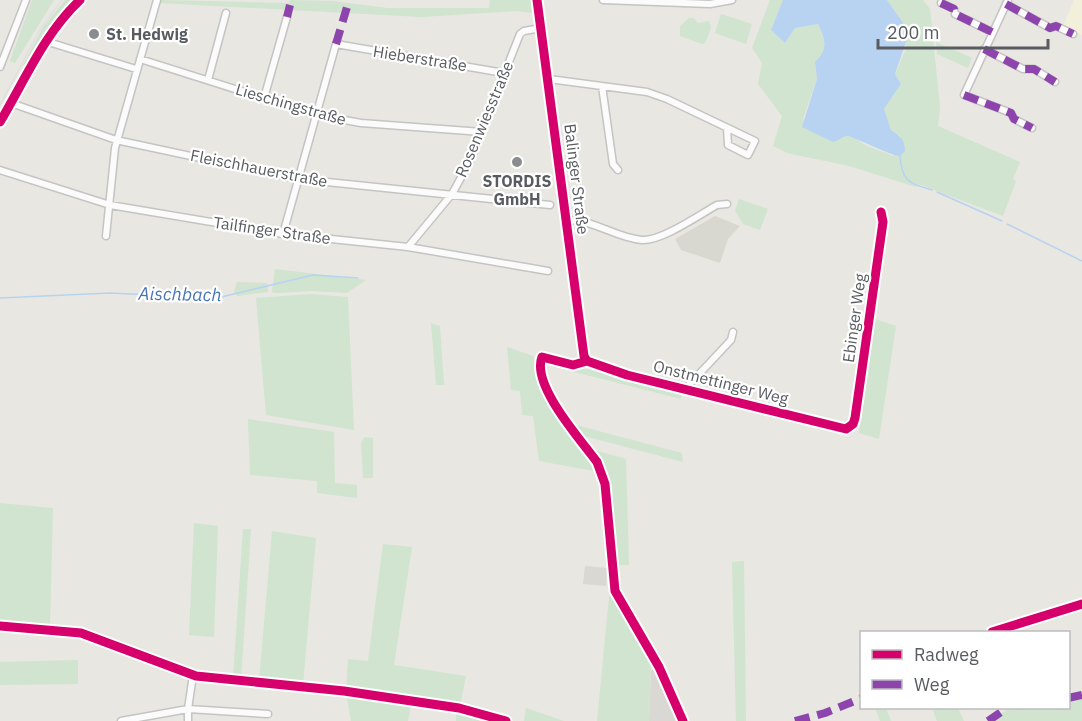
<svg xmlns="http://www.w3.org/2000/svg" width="1082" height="721" font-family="'IBM Plex Sans',sans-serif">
	<rect width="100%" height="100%" fill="#e8e7e2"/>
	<!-- commercial -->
	<path fill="#f2efdb" d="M1074,0H1082V35L1063,26Z"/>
	<!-- industrial -->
	<path fill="#d9d8d3" d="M585,566L607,568L606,586L583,584Z
		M651,670H657L665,685L680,721H649Z"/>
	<!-- education -->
	<path fill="#d8d7d0" d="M715,216L740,226L728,239L720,263L681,250L675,239Z"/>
	<!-- green -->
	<path fill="#d0e4cf" d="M32,0H54L15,63L10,61Z
		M65,0H75L55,19L26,70L23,65L43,27Z
		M160,0L289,3L290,0L333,1L387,8H489L490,0H531L532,13L518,11L421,17L160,3Z
		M770,0H783L771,30L785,43L795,28L818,24C824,39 829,49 815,62L817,79L803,119L833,142L846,136L854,137L865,145L893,156L900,136L891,130L884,109L901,84L895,74L906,49L904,24L887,0H923L930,9L940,107L938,126L1020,162L1013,179L1016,181L1003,216L918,184L916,187L849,166L787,153L773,146L782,116L758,84L762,63L752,48Z
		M721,14L752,24L746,44L715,33Z
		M689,18H694L698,23L709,21L711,28L705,43L702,44L680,36V26Z
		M936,42L972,58L968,68L937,54Z
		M739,199L768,209L760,230L743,224L735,211Z
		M275,269L366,280L347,293L312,291L276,293L272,292Z
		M237,282L267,283L268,292L237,296L234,292Z
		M311,294L348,297L354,430L266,415L256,298Z
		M875,319L896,326L879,439L859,433Z
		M431,323L440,326L444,385H436Z
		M507,347L533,356L547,397L593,462L596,468L594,471L539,461L533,416L522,415L520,391L511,390Z
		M549,360L681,391V399L543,364Z
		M248,419L334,432L335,483L357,485V498L317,493V481L250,475Z
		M572,424L682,453L683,462L580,435Z
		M365,437L373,438V478H363L361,442Z
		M591,449L626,459L629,565H616L613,562C611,522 614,483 591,449Z
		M0,503L53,508L50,626L0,623Z
		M194,523L218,526L214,637L189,635Z
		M243,529H251L241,679L233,678Z
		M272,531L316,538L303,684L259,681Z
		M383,544L412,547L394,665L466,676L460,706L412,699L408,721H351L346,692L348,659L368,661Z
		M744,561L746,721H736L732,562Z
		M610,587L651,658L649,721H597Z
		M78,660V684L0,685V662Z
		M1082,696V721H991L1009,708H1068L1069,699Z
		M526,708L564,721H524Z
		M875,708H886L891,721H880Z
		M932,708H958L964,721H937Z
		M456,709L500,721H456Z"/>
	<!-- water -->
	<path fill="#b7d3f1" d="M783,0H887L904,24L907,39L895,74L901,84L884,109L891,130C900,136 905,140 905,151L900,156C888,155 852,135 846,136C842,137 838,141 833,142L802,127L817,79L815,62C829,49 825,39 818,24L795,28L785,43L771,30Z"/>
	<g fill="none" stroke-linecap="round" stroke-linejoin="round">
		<!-- stream -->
		<path stroke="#b7d3f1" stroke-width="1.5" d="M900,156C902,182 909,183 932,190
			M937,192L1002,221
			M1007,224L1082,261
			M0,298L110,293L217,298L313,275L358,278"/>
		<!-- minor casing -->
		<g stroke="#c4c4c3" stroke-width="9">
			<path id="minor" d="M537,0L584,356L587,361L627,375L846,429L853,424L855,418L883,222L881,212
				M603,0L710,4L732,0
				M1008,0L964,95L1011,113L1014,119L1032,128
				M941,3L954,9L955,14L992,32
				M1006,4L1050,28L1056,26L1073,34
				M45,41L136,69
				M984,49L1023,69H1034L1055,82
				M140,59L317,115L361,123L482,132
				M0,67L26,0
				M549,79L647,92L667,99L755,141L748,155L728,145L727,128
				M208,80L226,13
				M602,86L613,164L618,170
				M264,98L287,17
				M11,103L116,140L298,179L550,205
				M0,122C25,80 44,34 80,0
				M0,170L110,205L283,234L408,247L548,271
				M567,220C593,219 616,238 642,240C662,241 699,215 717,205L727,204
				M283,234L336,44L504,73
				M106,236L115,148L157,0
				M408,247L452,194L469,163L520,34L524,31L541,28
				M685,389L731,340L733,332
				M193,675L188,709L268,714
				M121,721L188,709V721"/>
		</g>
		<!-- minor -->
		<use href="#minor" stroke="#fcfbfb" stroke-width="6"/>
		<!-- tram -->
		<path stroke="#e0e1e0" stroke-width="1.5" d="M0,105L41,28L62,0"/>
		<!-- quiet -->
		<path stroke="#8e44ad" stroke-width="8" stroke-dasharray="15 8" stroke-linecap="butt" d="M941,3L954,9L955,14L992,32
			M1006,4L1050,28L1056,26L1073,34
			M287,17L290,5
			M336,44L347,7
			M984,49L1023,69H1034L1055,82
			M964,95L1011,113L1014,119L1032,128
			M1068,698L1082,695
			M795,721L825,713L862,698
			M988,721L1007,708"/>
		<!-- cycleway casing -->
		<g stroke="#fff" stroke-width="13">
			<path id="cycleway" d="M537,0L584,356L587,361
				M0,122C25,80 44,34 80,0
				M587,361L627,375L846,429L853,424L855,418L883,222L881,212
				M587,361L573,365L542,357C531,385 581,440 597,462L605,484L615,591L659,667L683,721
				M0,626L81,633L196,676L344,691L459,708L506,721
				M992,632L1082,604"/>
		</g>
		<!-- cycleway -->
		<use href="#cycleway" stroke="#d6006c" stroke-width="9"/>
	</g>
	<!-- markers -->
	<g fill="#8a8c8e" stroke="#fff" stroke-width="2">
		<circle cx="94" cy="34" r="6"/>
		<circle cx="517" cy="162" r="6"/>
	</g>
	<g text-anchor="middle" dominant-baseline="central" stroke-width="4.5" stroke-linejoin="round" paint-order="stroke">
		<!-- poi labels -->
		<g font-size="16" font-weight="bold" fill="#585b60" stroke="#fff" text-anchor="start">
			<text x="106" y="34">St. Hedwig</text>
			<text x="517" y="181" text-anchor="middle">STORDIS<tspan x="517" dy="18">GmbH</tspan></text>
		</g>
		<!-- street labels -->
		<g font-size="16" fill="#585b60" stroke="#fff">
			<text transform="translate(420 58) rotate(9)">Hieberstraße</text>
			<text transform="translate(291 104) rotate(16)">Lieschingstraße</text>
			<text transform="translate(484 119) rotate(-67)">Rosenwiesstraße</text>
			<text transform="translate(259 168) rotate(11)">Fleischhauerstraße</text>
			<text transform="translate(577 179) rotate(83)">Balinger Straße</text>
			<text transform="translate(272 230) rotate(8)">Tailfinger Straße</text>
			<text transform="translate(854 318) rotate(-82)">Ebinger Weg</text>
			<text transform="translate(721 382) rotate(14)">Onstmettinger Weg</text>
		</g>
		<!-- water labels -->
		<g font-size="18" font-style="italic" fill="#4875b8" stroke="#fff">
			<text transform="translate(180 294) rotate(1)">Aischbach</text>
		</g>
	</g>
	<!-- legend -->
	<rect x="860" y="631" width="210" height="78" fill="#ffffff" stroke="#bcbdbf" stroke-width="1.5"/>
	<rect x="872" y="650" width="30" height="9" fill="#d6006c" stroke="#bcbdbf" stroke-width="1.5"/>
	<text x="914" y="661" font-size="18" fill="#585b60">Radweg</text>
	<rect x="872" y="680" width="30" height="9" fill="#8e44ad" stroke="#bcbdbf" stroke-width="1.5"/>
	<text x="914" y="691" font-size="18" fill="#585b60">Weg</text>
	<!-- scale -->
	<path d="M878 39v9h170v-9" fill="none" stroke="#585b60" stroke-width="3"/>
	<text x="887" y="39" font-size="18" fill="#585b60" stroke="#ffffff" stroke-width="4.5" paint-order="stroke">200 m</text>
</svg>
